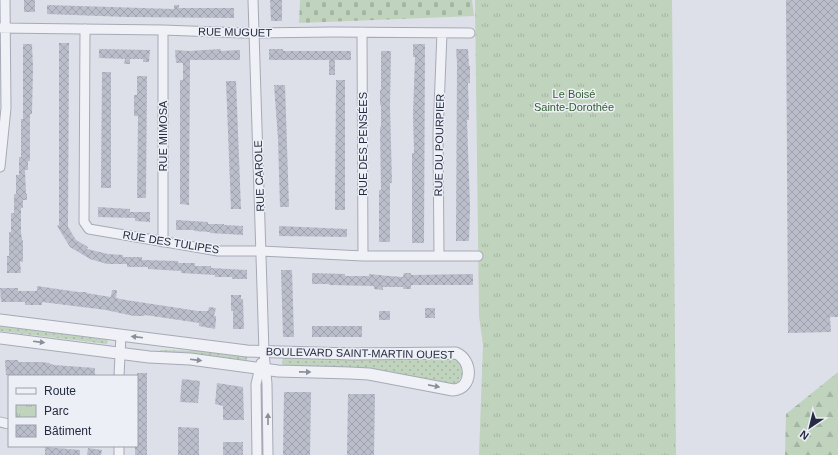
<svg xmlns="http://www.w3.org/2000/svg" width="838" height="455" font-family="Arial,sans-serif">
	<defs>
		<pattern id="grass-dots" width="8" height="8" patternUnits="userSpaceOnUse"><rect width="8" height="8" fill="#c0d3bd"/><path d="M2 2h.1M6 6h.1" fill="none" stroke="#a5b5a4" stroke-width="1.8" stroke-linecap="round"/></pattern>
		<pattern id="forest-firs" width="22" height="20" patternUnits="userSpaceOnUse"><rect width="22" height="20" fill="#c0d3bd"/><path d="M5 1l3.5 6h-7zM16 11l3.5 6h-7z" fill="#a5b5a4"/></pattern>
		<pattern id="cemetery-stones" width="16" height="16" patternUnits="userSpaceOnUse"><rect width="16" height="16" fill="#c0d3bd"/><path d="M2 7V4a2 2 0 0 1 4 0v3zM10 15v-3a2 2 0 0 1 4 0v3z" fill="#a5b5a4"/></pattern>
		<pattern id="park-tufts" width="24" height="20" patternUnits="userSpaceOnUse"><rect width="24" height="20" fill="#c0d3bd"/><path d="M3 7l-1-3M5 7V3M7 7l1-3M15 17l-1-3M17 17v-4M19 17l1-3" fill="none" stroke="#a5b5a4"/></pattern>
		<pattern id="building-cross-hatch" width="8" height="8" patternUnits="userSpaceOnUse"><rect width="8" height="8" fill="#babecb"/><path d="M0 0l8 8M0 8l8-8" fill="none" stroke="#a0a3af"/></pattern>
	</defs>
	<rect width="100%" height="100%" fill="#dde0e8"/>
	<!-- grass -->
	<path fill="url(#grass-dots)" d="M0,326L108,340L107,344L0,331Z
		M160,350L199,351L247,357V362L160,351Z
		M283,356L454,358L461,363L463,374L458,382L451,385L282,367Z"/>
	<!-- forest -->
	<path fill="url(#forest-firs)" d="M838,372V455H785L786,414Z"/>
	<!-- cemetery -->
	<path fill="url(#cemetery-stones)" d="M300,0H472L474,16L299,23Z"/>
	<!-- park -->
	<path fill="url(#park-tufts)" d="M475,0H672L676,455H479L483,345L479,316Z"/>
	<!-- building -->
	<path fill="url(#building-cross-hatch)" d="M24,0H35V12H24Z
		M270,0H282V21H271Z
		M786,0H838V317H830L831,332L788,333Z
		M47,5L174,9V5H179V8H234V18L126,17L47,14Z
		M59,43H69L68,227L76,240L88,247L87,249L108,254L123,255V257H142V260L178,261V263H195V266H211V268L247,270V279H232V277H215V275L181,273V271L148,269V267H127V264H107L90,259L70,247L57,226L59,225Z
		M23,44H32L33,68L32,114H30V161H28V170H25L26,194H27V200H23V208H21V232L22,240H23V262L20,261L21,273H7V256H9V232H11V213H14V194H16V175H19V157H21V119H23Z
		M413,44H425L424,243H412V153H414L413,114L415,57H413Z
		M99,49L150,50L149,62H143V59H130V64H124L125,59L99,58Z
		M221,49V51L240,50V60H190L189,205L180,204V80H183V63H176L175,50L189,51Z
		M269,49H283V51H351V60H335V75H329V60H269Z
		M456,49H468L469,66H470V83H468L469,120H467L470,208L469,241H456L457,63Z
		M381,51H391L390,106L392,183H390V242H379V190H381L380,127H381V105H380V90H381Z
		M102,72H111V188H101Z
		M137,76H147L146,198H137L138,116H134V95H137Z
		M336,80H345V210H335Z
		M226,81H236L241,209H231Z
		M274,85H285L289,207H280L278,139Z
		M98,207L130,209V212H150V222L135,221V218L98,217Z
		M176,220L208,222V224H224V225L243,226V235L210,233V232L194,231V230H176Z
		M279,226L347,229V237L279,236Z
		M281,270H292L294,337H283Z
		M312,273L345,274V276H369V274L389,276L403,277L404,273H411V275L473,274V285H411V289H403V287H383V290L374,289V286L329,285V284H312Z
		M37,286L78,292H87L86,293L111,297L112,290H117L116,298L126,300L198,311H208L209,307L216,308L214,316H216V320L215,329L199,326V323L186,321L145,315L144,316H134L106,310L42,302V305H25V302H1L0,288H18V291H37Z
		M231,295H241V299H243L244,329H233V311H231Z
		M425,308H435V318H425Z
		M379,311H390V320H379Z
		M312,326H362V337H312Z
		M5,360H18V362H41L50,363V364L54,365L95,368V376L6,375Z
		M137,373H147V455H135V446H137Z
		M182,379L200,381L198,403L180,402Z
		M217,383L243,387L244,420H223V406L215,404Z
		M284,392H311L310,455H283Z
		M348,394H375L374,455H347Z
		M178,427L199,428V455H178Z
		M223,442H243V455H223Z
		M45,447L80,450V455H45Z
		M88,448L102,450L101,455H87Z"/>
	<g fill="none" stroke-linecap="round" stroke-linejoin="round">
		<!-- minor casing -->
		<g stroke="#a6aab6" stroke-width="11">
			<path id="minor" d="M253,0L264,352L267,384L268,455
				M0,28L163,30L243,33L333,32L470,33
				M85,29L84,222L89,229L218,251H261L363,256H478
				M163,30V242
				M362,32L363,256
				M0,167L6,108L5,0
				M439,256L438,133L442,33
				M119,376L121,335
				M0,422L9,424
				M119,446V455
				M257,455L256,384L261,363"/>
		</g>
		<!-- tertiary casing -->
		<g stroke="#a6aab6" stroke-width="13">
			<path id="tertiary" d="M0,320L247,351L352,354L456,353C473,360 473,389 453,390L369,374L350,373L278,371L190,359L149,357L0,338"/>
		</g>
		<!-- minor -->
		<use href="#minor" stroke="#f0f1f6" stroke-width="9"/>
		<!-- tertiary -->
		<use href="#tertiary" stroke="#f0f1f6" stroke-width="11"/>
	</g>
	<!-- one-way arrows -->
	<defs><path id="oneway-solid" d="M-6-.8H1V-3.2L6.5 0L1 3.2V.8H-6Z"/></defs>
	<g fill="#8a8e9b">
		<use href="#oneway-solid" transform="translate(137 337) rotate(-173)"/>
		<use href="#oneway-solid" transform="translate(39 342) rotate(7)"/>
		<use href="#oneway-solid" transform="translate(196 360) rotate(7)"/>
		<use href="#oneway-solid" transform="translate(305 372) rotate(1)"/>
		<use href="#oneway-solid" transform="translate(434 386) rotate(11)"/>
		<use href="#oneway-solid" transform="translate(268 419) rotate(-90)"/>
	</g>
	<g text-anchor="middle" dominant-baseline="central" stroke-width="3" stroke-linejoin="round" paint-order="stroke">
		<!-- street labels -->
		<g font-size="11" fill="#252b40" stroke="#eceff6">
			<text transform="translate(235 32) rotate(1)">RUE MUGUET</text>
			<text transform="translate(163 136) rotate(-90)">RUE MIMOSA</text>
			<text transform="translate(363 144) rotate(-90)">RUE DES PENSÉES</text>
			<text transform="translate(439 145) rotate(-89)">RUE DU POURPIER</text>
			<text transform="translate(259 176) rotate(-92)">RUE CAROLE</text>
			<text transform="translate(171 242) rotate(9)">RUE DES TULIPES</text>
			<text transform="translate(360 353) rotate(1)">BOULEVARD SAINT-MARTIN OUEST</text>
		</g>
		<!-- park labels -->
		<g font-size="11" fill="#335d31" stroke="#eceff6">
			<text x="574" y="94">Le Boisé<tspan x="574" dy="13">Sainte-Dorothée</tspan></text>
		</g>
	</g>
	<!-- legend -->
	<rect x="8" y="375" width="130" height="72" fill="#eceff6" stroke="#9ca1ad"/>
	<rect x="16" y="388" width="20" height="6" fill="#f0f1f6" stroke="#9ca1ad"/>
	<text x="44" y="395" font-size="12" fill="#252b40">Route</text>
	<rect x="16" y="405" width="20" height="12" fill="url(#park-tufts)" stroke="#9ca1ad"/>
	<text x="44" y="415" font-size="12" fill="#252b40">Parc</text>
	<rect x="16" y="425" width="20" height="12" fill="url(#building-cross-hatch)" stroke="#9ca1ad"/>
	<text x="44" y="435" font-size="12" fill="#252b40">Bâtiment</text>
	<!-- north arrow -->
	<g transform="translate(810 427) rotate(215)" stroke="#eceff6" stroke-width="3" paint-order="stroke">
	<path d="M0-3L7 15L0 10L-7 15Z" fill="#252b40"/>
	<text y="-6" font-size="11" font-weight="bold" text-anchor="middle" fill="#252b40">N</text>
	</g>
</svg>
